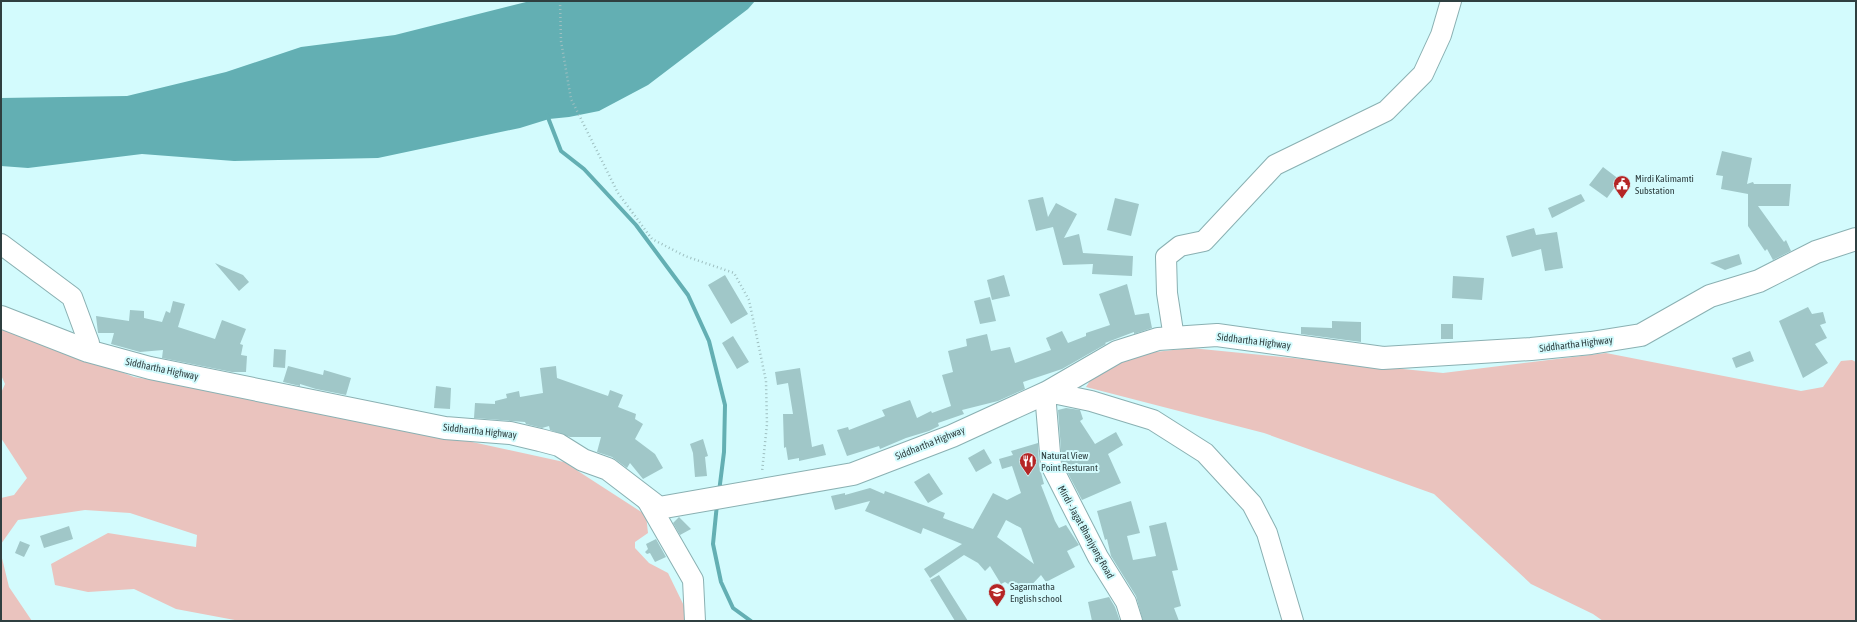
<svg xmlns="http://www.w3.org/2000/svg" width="1857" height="622" font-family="'Asap Condensed',sans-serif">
	<rect width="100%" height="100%" fill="#d3fbfd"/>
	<!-- green -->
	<path fill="#eac3be" d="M1,324L134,377L312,407L564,462L646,515L648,533L635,542V548L649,563L668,573L687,612L688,621H240L176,609L134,589L88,592L55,585L51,564L108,533L196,547L197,535L130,513L85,510L18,520L1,544V498L14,495L27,478L1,438V393L5,384L1,375Z
		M1191,348L1443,373L1606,353L1801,391L1823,387L1841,361L1852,360L1856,362V621H1603L1593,614L1531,584L1434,494L1264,433L1086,387L1097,370L1137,354Z
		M1,554L9,587L32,621H1Z"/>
	<!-- water -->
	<path fill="#63afb3" d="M530,1H755L748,9L648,85L599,111L569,117L549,119L520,128L378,158L234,161L142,154L28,168L1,166V98L127,96L226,72L301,47L395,35Z"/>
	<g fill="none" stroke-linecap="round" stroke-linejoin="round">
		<!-- stream -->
		<path stroke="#63afb3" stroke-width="4" d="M547,115L561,151L584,169L636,225L688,295L709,341L725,405L724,452L719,492
			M717,504L713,544L721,582L733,608L751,621"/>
	</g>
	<!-- building -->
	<path fill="#a0c7c8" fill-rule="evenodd" d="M1722,151L1752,158L1747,184L1753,182L1754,184H1791L1789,206H1758L1784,242L1786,240L1791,251L1773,260L1767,249L1765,251L1748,226V194L1721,189L1723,176L1716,175Z
		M1603,167L1620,180L1607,198L1589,185Z
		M1581,194L1585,201L1552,218L1548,208Z
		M1043,197L1048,217L1056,203L1077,214L1064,238L1079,234L1083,253L1133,256L1132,276L1092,274L1093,264L1063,265L1053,227L1036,231L1028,200Z
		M1115,198L1139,204L1131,236L1107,230Z
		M1534,228L1536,235L1557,232L1563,268L1545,271L1541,249L1512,257L1506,236Z
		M1739,254L1742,264L1725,270L1710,263Z
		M215,263L243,275L249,282L239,291Z
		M725,275L748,314L731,324L708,285Z
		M1004,275L1010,296L992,300L987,280Z
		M1453,276L1484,278L1482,300L1452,298Z
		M1127,284L1135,315L1149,313L1152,328L1134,334V332L1105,343L1106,344L1062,369L1023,382L1025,389L998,401L962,410L964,414L938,423L939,426L929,431L906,438L880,449L879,446L847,456L837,430L848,427L849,430L885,416L882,410L910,400L917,418L931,411L932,413L951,406L942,375L953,372L948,351L967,346L966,339L987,334L991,351L1010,347L1015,363L1051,350L1046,338L1062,331L1068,343L1086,336V333L1110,325L1099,294Z
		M990,297L996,321L980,324L974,301Z
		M173,301L185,304L178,327L215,339L222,320L246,329L240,344L243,345L241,355L247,356L246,372H232L162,358L163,350L140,352L111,344L114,333H98L96,316L129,321L130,310L144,311V318L162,322L166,311L170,313Z
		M1808,307L1812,314L1823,312L1826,323L1820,325L1827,338L1815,344L1828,363L1803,378L1779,321Z
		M1332,321L1361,322V342L1301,334V327L1332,328Z
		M1441,324H1453V339H1441Z
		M733,336L749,362L737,369L722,343Z
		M274,349L286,350L285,368L273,367Z
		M1750,351L1754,361L1736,368L1732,358Z
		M288,366L323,375L324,370L351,378L346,395L316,389L300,384V386L283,382Z
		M556,366L557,378L608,396L610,390L623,395L618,407L636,414L635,419L643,424L635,439L655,454L663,468L643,479L630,463L627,468L612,457L597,452L601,437H570L550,430L549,426L542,428L526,424L525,422L474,418L475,403L495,404V401L507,398L506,394L519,391L520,397L543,393L540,368Z
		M800,368L812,447L823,444L826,455L799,461V458L788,460L786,447L784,448L783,414H793L788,383L777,385L775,372Z
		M436,386L451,388L450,409L434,408Z
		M1066,408L1080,410L1083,419L1080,421L1095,444L1116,432L1123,445L1108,454L1121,483L1082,500L1062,462L1058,410Z
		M703,439L708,456L705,457L707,476L695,477L693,453L690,444Z
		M1038,443L1039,465L1044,484L1041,485L1055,521L1059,528L1066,525L1079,545L1067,551L1075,567L1046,582L1041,575L1025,592L1016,582L1013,587L1005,582L1001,584L990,566L985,571L978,563L964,555L930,578L924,569L962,544L923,528L921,534L865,511L870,501L835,510L831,496L845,493V495L870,488L884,494L885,491L945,513L943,518L973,529L993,493L1007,500L1021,493L1012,466L1002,469L999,459L1013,455L1011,451ZM1006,520L1021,528L1034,564L997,537Z
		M984,449L992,463L976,472L968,458Z
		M929,473L943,494L928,503L914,482Z
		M1131,501L1140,533L1127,536L1133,560L1156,556L1149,526L1166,522L1178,570L1172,571L1181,606L1174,608L1179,621H1143L1136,596L1111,556L1107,539L1105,540L1097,511Z
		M679,517L691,529L680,535L673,523Z
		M69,526L73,539L44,548L40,536Z
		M656,539L666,557L655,562L650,553L647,554L645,552L648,549L646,544Z
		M20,541L30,545L24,557L15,553Z
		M939,575L968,621H955L930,580Z
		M1109,597L1115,607L1120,621H1092L1088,602Z"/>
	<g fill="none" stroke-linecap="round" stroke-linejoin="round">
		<!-- minor casing -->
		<g stroke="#8ab0b2" stroke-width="22">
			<path id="minor" d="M1,244L72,297L89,343L88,351
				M1174,338L1167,293L1166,257L1180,246L1204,241L1275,165L1386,111L1423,74L1441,35L1451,1
				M1048,392L1091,401L1153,420L1205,453L1252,504L1267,533L1293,621
				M1045,393L1051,465L1098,557L1126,602L1132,621
				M647,500L693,580L695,621"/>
		</g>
		<!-- highway casing -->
		<g stroke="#8ab0b2" stroke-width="24">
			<path id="highway" d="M1,317L88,351L150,368L445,428L510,433L540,440L559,445L583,460L608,469L659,508L853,474L952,436L1048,392L1117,352L1158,339L1217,335L1383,358L1531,349L1591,343L1641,335L1710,296L1759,281L1816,252L1856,239"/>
		</g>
		<!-- path -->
		<path stroke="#9ebfc0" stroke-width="2.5" stroke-dasharray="1 3" stroke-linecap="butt" d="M560,1L561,41L571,99L618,193L652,239L685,256L734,273L749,300L766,381L767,424L762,472"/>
		<!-- minor -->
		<use href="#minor" stroke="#fff" stroke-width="20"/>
		<!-- highway -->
		<use href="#highway" stroke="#fff" stroke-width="22"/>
	</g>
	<!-- icons -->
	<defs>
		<g id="civic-pin" transform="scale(0.9)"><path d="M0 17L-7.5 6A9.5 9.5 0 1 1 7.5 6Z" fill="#b52525" stroke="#d3fbfd"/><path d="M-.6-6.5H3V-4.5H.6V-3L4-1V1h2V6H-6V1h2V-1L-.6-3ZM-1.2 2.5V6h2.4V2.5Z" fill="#fff"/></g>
		<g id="restaurant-pin" transform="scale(0.9)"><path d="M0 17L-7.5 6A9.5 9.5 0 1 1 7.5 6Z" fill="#b52525" stroke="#d3fbfd"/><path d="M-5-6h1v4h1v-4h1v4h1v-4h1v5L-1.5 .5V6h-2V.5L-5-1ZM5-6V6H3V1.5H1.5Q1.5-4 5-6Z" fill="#fff"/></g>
		<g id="school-pin" transform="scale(0.9)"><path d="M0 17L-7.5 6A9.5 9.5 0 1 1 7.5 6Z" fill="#b52525" stroke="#d3fbfd"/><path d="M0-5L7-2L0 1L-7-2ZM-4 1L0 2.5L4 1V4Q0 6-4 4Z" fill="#fff"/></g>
	</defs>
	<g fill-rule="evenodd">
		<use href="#civic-pin" x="1622" y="184"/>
		<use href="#restaurant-pin" x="1028" y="461"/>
		<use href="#school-pin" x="997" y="592"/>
	</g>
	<g text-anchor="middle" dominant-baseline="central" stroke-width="4" stroke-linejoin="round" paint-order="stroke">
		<!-- poi labels -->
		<g font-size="10" fill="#2f3f40" stroke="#d3fbfd" text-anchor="start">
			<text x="1635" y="178">Mirdi Kalimamti<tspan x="1635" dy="12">Substation</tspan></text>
			<text x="1041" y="455">Natural View<tspan x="1041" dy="12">Point Resturant</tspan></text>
			<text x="1010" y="586">Sagarmatha<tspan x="1010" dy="12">English school</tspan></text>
		</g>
		<!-- street labels -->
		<g font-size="10" fill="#2f3f40" stroke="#d3fbfd">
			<text transform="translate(1254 341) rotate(7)">Siddhartha Highway</text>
			<text transform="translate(1576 344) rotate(-7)">Siddhartha Highway</text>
			<text transform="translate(162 369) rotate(12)">Siddhartha Highway</text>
			<text transform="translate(480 431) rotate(6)">Siddhartha Highway</text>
			<text transform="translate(930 443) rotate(-22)">Siddhartha Highway</text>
			<text transform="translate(1086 532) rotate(61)">Mirdi - Jagat Bhanjyang Road</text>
		</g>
	</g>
	<!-- border -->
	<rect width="1857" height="622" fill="none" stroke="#2f3f40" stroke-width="4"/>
</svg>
